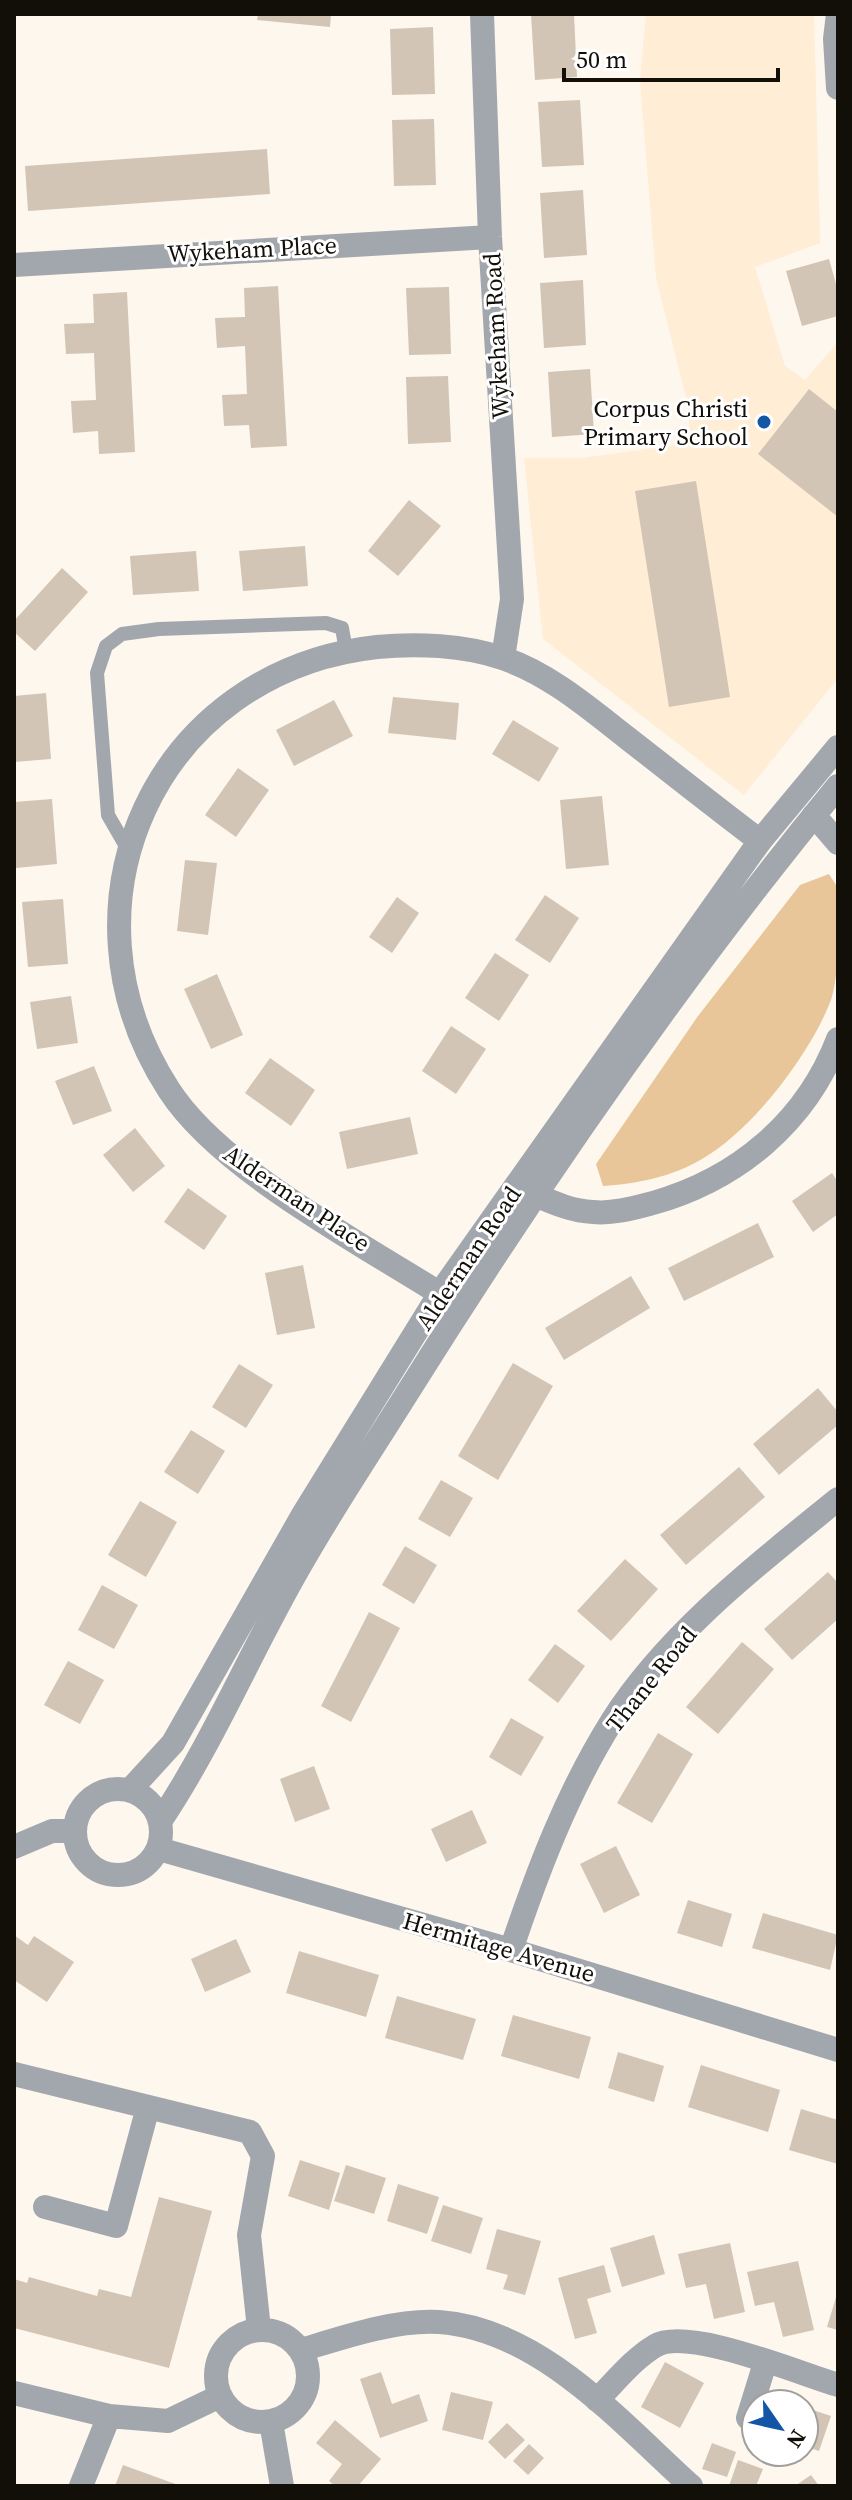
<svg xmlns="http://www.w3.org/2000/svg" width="852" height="2500" font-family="'Source Serif 4',serif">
	<rect width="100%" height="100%" fill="#fef7ed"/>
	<!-- built -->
	<path fill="#ffedd6" d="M646,14H814L820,243L755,267L785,366L805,380L838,342V678L744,795L543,639L524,458H582L691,443L687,401L656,278L640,81Z"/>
	<!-- green -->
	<path fill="#e9c69a" d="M829,874C832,879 837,885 838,890C843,910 838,981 831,1000C811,1053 752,1131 702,1159C672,1177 636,1184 603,1186L596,1164L698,1016L800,885Z"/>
	<!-- building -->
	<path fill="#d2c5b6" d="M258,14H331L330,27L257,20Z
		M574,14L577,77L535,80L531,15Z
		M433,27L435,94L392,95L390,29Z
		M580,100L584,165L542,167L538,102Z
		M434,119L436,185L394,186L392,120Z
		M267,149L270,194L28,211L25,166Z
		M583,190L587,255L544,258L540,193Z
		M829,259L838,291V316L802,326L786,271Z
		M583,280L586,345L544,348L540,283Z
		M278,286L287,446L251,448L249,425L224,426L222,395L247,394L245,346L217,348L215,318L245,317L244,288Z
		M449,287L451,354L409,355L406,288Z
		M127,292L135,452L99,454L98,431L73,433L71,401L96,400L94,353L66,354L64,324L94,323L93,294Z
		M590,369L594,434L552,437L548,372Z
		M448,376L451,442L408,444L406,377Z
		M809,389L838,412V517L758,454Z
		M696,481L730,697L669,707L635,491Z
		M409,500L441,526L398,576L368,551Z
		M305,546L308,586L243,591L239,551Z
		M196,551L199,591L133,595L130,556Z
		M62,568L88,592L35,651L14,632V621Z
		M46,693L51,759L14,762V696Z
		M393,697L459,703L456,740L388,733Z
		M334,700L353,736L294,766L276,730Z
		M513,720L559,748L539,782L492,754Z
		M238,768L269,790L236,837L205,815Z
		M602,796L609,865L566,869L560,800Z
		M52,799L57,864L16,868L14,802Z
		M185,860L217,863L208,935L177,931Z
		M545,895L579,918L550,963L515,940Z
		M397,897L419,913L392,953L369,937Z
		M63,899L68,964L28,967L22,902Z
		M495,953L529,975L499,1021L465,998Z
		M217,974L243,1035L211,1049L184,989Z
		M71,996L78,1043L37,1049L30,1002Z
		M451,1026L486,1049L456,1094L422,1071Z
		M270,1058L315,1090L291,1126L245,1093Z
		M94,1066L112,1111L73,1125L55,1081Z
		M410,1117L418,1154L347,1169L339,1132Z
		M135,1128L165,1166L133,1192L103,1155Z
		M832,1173L838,1182V1214L813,1232L792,1201Z
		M188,1188L227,1216L204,1250L164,1222Z
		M758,1223L774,1257L684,1301L668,1268Z
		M303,1265L315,1328L277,1335L265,1273Z
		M631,1276L650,1308L564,1360L545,1328Z
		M513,1363L553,1386L498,1480L458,1456Z
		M239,1364L273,1385L246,1428L212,1407Z
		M818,1388L838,1412V1425L779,1475L753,1444Z
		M191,1430L225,1451L198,1494L164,1472Z
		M739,1467L765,1497L686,1565L660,1535Z
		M441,1480L473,1498L450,1537L418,1519Z
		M140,1501L177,1522L146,1577L108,1555Z
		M405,1546L437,1565L414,1604L382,1585Z
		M625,1559L658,1589L611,1641L577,1611Z
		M828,1572L838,1583V1619L792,1660L764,1629Z
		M102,1585L138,1605L114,1649L78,1630Z
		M369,1612L400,1628L351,1722L321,1706Z
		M742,1642L774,1669L718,1734L686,1707Z
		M555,1644L585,1666L558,1703L528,1680Z
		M68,1661L104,1680L80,1724L44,1705Z
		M511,1718L544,1737L521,1776L489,1757Z
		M658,1733L693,1754L652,1823L617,1803Z
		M314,1766L330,1809L295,1822L280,1779Z
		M472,1810L487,1843L446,1862L431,1829Z
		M616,1846L640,1895L604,1913L580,1864Z
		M688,1900L732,1914L722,1947L677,1933Z
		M763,1913L838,1935L830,1970L752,1948Z
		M14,1935L28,1945L34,1936L74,1962L47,2002L14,1980Z
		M236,1939L251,1972L205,1992L191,1959Z
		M299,1951L379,1975L366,2017L286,1993Z
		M397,1996L476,2019L463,2060L385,2038Z
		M513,2015L591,2037L579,2079L501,2056Z
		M618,2052L664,2066L654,2102L608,2088Z
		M701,2065L780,2090L768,2132L688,2107Z
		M801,2109L838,2120V2164L789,2150Z
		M300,2160L340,2173L329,2210L288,2196Z
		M346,2165L386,2178L374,2214L334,2201Z
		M398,2184L439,2197L427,2234L387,2221Z
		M159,2197L212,2211L169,2368L14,2328V2279L27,2283L29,2277L97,2296L99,2289L131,2297Z
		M443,2205L483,2218L471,2254L431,2241Z
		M497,2229L541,2241L525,2295L503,2289L508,2275L486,2269Z
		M654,2235L665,2274L622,2287L610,2248Z
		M730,2243L745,2312L714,2319L706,2284L686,2288L678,2254Z
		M798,2261L814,2330L783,2337L774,2302L755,2306L747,2272Z
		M604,2265L611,2292L587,2299L597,2333L575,2339L558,2278Z
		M837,2294H838V2330L827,2327Z
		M665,2362L704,2383L680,2428L641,2407Z
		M381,2372L392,2404L419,2394L428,2421L380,2438L360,2379Z
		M451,2392L493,2402L483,2440L442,2430Z
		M804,2407L831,2416L819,2451L804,2446Z
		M335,2420L381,2459L358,2486H335L329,2481L342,2464L316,2443Z
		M507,2423L525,2440L505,2459L488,2442Z
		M712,2443L736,2452L727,2477L702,2469Z
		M529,2444L544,2458L528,2475L513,2461Z
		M738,2460L763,2469L756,2486H729Z
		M123,2465L181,2486H115Z
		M811,2475L819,2486H795Z"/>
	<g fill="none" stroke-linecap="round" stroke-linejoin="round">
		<!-- service -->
		<path stroke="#a2a7ae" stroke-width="14" d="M127,848L108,815L97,673L106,646L122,634L159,629L326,623L342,628L346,651"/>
		<!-- minor -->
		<path stroke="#a2a7ae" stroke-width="24" d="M482,14L490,237L512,599L503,658
			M838,14L835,39L838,88
			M14,265L490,237
			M814,815L838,843
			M535,1195C554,1203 572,1211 593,1212C613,1214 634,1208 653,1203C738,1179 806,1122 838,1039
			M461,1307C376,1251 223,1174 169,1090C49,905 156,671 377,647C416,643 464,645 502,658C548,673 589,708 626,737C671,772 715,807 760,841
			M159,1849L511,1950L838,2050
			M511,1950C538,1870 567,1793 612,1721C668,1633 758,1564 838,1499
			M14,2074L250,2132L263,2156L249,2235L259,2329
			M45,2207L116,2226L148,2107
			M216 2376a46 46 0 1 1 92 0a46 46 0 1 1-92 0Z
			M301,2350C341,2338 396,2319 439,2322C540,2329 620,2422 691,2486
			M14,2393L109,2416L168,2421L220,2396
			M597,2400C615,2382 633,2359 655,2346C687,2326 800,2374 838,2385
			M748,2418L765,2363
			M271,2422L282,2486
			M81,2486L109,2416"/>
		<!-- tertiary -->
		<path stroke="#a2a7ae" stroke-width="24" d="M75 1832a43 43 0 1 1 86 0a43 43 0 1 1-86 0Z
			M130,1790L173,1743L304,1513L440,1293L760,841L838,747
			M161,1820C215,1739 252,1648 301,1564C334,1506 371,1451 406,1395C538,1184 680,978 838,786
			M14,1847L52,1831H75"/>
	</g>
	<!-- markers -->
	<circle fill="#1456a6" stroke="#fff" stroke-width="3" cx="764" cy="422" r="8"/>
	<g text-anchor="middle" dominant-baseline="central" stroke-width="6" stroke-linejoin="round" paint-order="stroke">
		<!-- street labels -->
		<g font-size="24" fill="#120e08" stroke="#fff">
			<text transform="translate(252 249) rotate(-3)">Wykeham Place</text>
			<text transform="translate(496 336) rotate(-93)">Wykeham Road</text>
			<text transform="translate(297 1198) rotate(34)">Alderman Place</text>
			<text transform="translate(468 1258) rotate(-56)">Alderman Road</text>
			<text transform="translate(651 1679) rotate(-51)">Thane Road</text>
			<text transform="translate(499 1947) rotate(16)">Hermitage Avenue</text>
		</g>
		<!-- poi labels -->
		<g font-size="24" fill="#120e08" stroke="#fff" text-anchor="end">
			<text x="748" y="408">Corpus Christi<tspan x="748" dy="28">Primary School</tspan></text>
		</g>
	</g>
	<!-- border -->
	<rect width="852" height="2500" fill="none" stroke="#120e08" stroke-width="32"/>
	<!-- north arrow -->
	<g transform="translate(780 2428) rotate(124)"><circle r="38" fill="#ffffff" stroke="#a09f9c" stroke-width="2"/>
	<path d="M0-6L14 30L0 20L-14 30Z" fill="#1456a6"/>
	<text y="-12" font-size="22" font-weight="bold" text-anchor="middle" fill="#120e08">N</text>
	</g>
	<!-- scale -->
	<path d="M564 68v12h214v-12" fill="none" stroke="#120e08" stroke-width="4"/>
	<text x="576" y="68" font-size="24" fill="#120e08" stroke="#ffffff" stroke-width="6" paint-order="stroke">50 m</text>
</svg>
